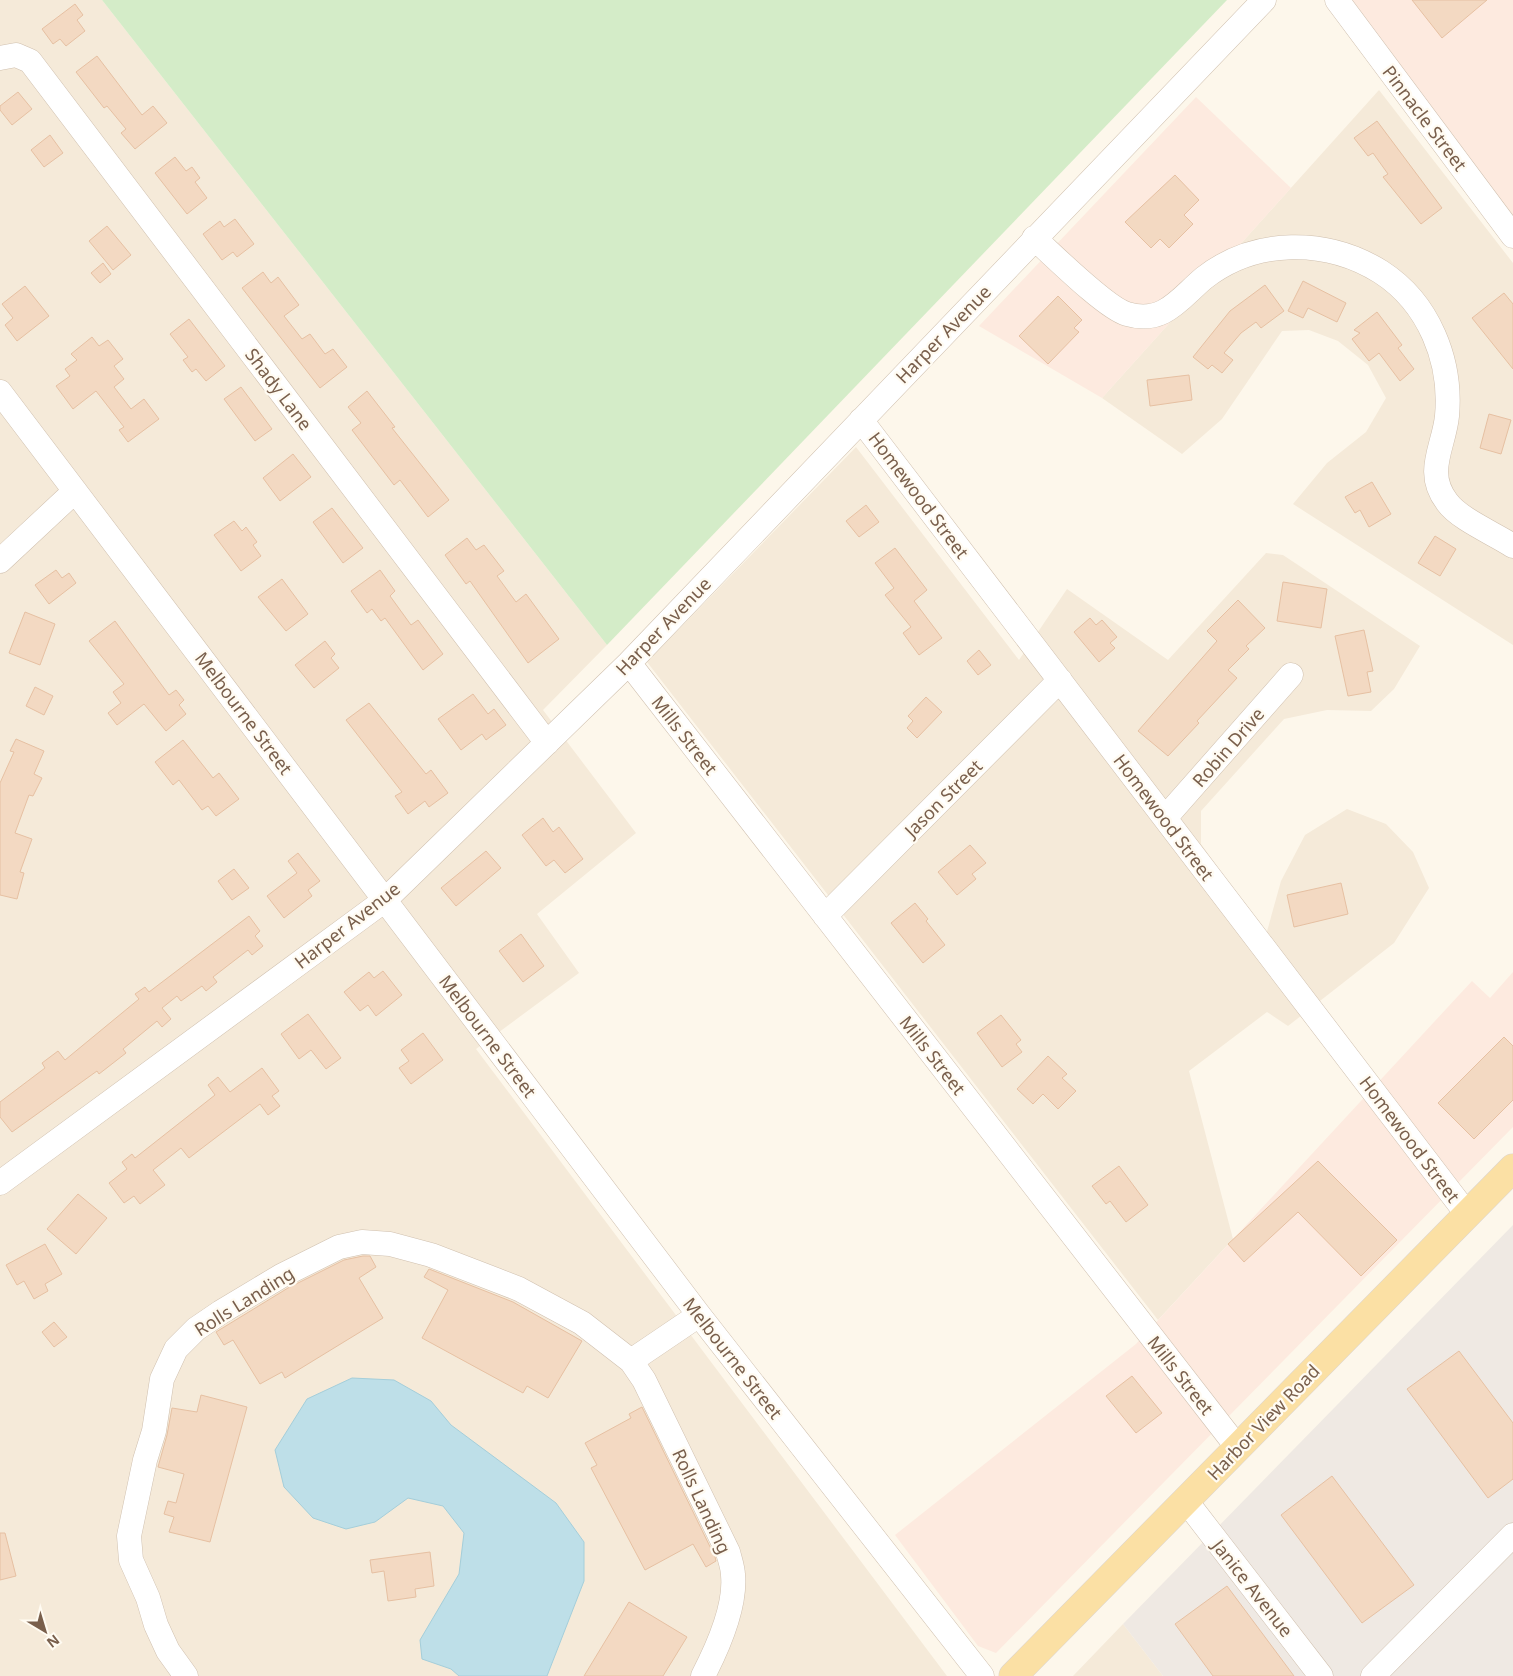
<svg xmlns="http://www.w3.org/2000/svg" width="1513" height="1676" font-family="'Noto Sans',sans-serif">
	<rect width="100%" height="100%" fill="#fdf7eb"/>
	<!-- residential -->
	<path fill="#f5ead9" d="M0,0H102L607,645L543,710L636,833L537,914L579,973L476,1049L947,1676H0Z
		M1379,90L1513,263V645L1293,504L1327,463L1366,432L1386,398L1368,365L1338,341L1309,330L1282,331L1222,419L1182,454L1102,398Z
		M856,447L1019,660L1067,589L1168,660L1266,553L1283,555L1420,646L1394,689L1371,711L1327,710L1284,719L1201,811V844L1266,935L1281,881L1305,835L1347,809L1386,824L1413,852L1429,888L1394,943L1288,1026L1267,1012L1189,1071L1233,1239L1158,1320L647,662Z
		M1123,1624L1163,1676H1073Z"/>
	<!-- commercial -->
	<path fill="#fdeadf" d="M1348,0H1513V216Z
		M1196,97L1291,188L1102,398L979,326Z
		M1513,972V1127L996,1653L978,1646L895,1535L1136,1344L1472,981L1490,998Z"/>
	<!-- industrial -->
	<path fill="#efe9e3" d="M1513,1225V1676H1163L1123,1624Z"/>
	<!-- green -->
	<path fill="#d4ecc8" d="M102,0H1227L607,645Z"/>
	<!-- water -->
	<path fill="#bedfe8" stroke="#a4ceda" d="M352,1378L394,1380L431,1401L451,1425L556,1503L584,1542V1581L547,1676H459L451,1669L422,1659L420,1640L459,1574L464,1533L443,1506L408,1498L375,1522L346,1529L313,1518L284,1487L275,1450L307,1399Z"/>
	<!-- building -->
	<path fill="#f3d9c2" stroke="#e6c0a2" d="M1412,0H1487L1442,38Z
		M75,4L83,15L77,20L85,31L66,46L60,39L53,44L42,29Z
		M97,56L142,115L153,106L167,123L135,149L121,133L126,129L107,106L104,108L76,72Z
		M18,92L32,109L12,125L0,110V106Z
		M1377,121L1442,208L1421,224L1383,177L1388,174L1373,153L1368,156L1354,138Z
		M50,135L63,153L44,167L31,150Z
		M175,157L186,171L192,167L200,178L195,182L207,198L187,214L155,173Z
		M1175,175L1199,200L1184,215L1193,224L1169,248L1160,239L1151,248L1125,222Z
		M235,219L254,244L237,257L233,252L222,260L203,234L220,221L224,227Z
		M107,226L131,255L113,270L89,241Z
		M103,263L111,274L100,283L91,273Z
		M263,272L271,283L278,277L299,305L284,316L302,339L310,334L325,354L333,349L347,367L320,388L242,288Z
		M1303,281L1346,303L1337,322L1308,308L1303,318L1288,311Z
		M1265,285L1284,311L1261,328L1256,322L1241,333L1224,353L1233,360L1222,373L1212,365L1208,369L1193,357L1230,311Z
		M25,286L49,316L17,341L5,325L13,318L2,304Z
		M1504,293L1513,304V369L1472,318Z
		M1058,296L1082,320L1074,328L1079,332L1048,364L1019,336Z
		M1377,312L1402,345L1398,348L1414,369L1400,381L1379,353L1369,361L1352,339L1360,333L1354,330Z
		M189,319L225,366L206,381L196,369L192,372L183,360L188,357L170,334Z
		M92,337L99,346L108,340L123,359L114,366L124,379L114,387L131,409L144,399L159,419L128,442L119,430L124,427L96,391L73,409L56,386L70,376L65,369L77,360L71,354Z
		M1189,375L1192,400L1150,406L1147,380Z
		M241,387L272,429L255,441L224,399Z
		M367,391L395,427L392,428L449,500L428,517L400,480L394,485L352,430L361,423L348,407Z
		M1489,414L1511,420L1501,454L1480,448Z
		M293,454L311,477L280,501L263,478Z
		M1372,482L1391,514L1369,527L1360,510L1355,513L1345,497Z
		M866,505L879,522L859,537L846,521Z
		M332,508L363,548L343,563L313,522Z
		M234,521L242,531L246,527L257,542L253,545L261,556L241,571L214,535Z
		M1435,536L1456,549L1440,576L1418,563Z
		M467,538L476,550L484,545L504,571L497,576L516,602L526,594L559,639L528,663L470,581L466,584L445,555Z
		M895,548L927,590L914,601L942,638L919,655L903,633L911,627L885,595L894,588L875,563Z
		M56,570L62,578L69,573L76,583L49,604L35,585Z
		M380,570L395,591L390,596L411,625L418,620L443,654L423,670L385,618L381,621L372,609L367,613L351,591Z
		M282,579L308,614L286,631L258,597Z
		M1283,582L1327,589L1321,628L1277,621Z
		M1238,600L1265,628L1246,646L1249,649L1228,670L1237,678L1197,721L1199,723L1168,756L1138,731L1217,641L1207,631Z
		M25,612L55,624L40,665L9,653Z
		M1090,618L1096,625L1102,620L1117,637L1110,643L1115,648L1099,662L1074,632Z
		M115,621L169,695L176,690L184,700L179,705L186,714L166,731L144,704L117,725L108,713L121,703L113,692L124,684L89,641Z
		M1364,630L1373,671L1367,672L1371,692L1348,696L1335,636Z
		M325,641L335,654L331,658L339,668L314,688L295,665Z
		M979,650L991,665L978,675L967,661Z
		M35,687L53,696L44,715L26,706Z
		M473,694L488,714L494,709L506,725L486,740L482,734L461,750L438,719Z
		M926,697L942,712L917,738L907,728L913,721L908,716Z
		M369,703L426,774L431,770L448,793L429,807L425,801L408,814L395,796L402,792L346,720Z
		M16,739L44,751L34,774L42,778L33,796L29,795L15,833L32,839L20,872L24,873L17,899L0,895V783L14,752L10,751Z
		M183,740L213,778L219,773L239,799L216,816L208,806L202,810L179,780L173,785L155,762Z
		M543,818L553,832L559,827L583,859L565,873L554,860L546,866L522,835Z
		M970,845L986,863L972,874L976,879L957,895L938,872Z
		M486,851L501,868L456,906L441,888Z
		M298,853L320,881L308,890L312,896L284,918L267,896L297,873L288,861Z
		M234,869L249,888L232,900L218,881Z
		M1341,883L1348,914L1294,927L1287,895Z
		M915,903L928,919L926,921L945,945L923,963L891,923Z
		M249,916L260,931L255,936L263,946L252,955L248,950L213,977L217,982L206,991L202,986L181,1001L177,996L162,1008L171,1019L162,1027L157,1021L123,1049L126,1053L99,1074L97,1071L12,1132L0,1117V1102L45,1068L42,1063L58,1051L65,1060L139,999L135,994L145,987L149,992Z
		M521,934L544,966L523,982L499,951Z
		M383,971L402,995L376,1016L368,1005L360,1011L344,992L369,972L374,978Z
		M308,1014L341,1058L326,1069L311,1050L299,1059L281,1034Z
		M1001,1015L1021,1040L1016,1044L1022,1052L1002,1067L977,1033Z
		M423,1033L443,1060L411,1084L399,1068L409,1061L401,1050Z
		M1504,1037L1513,1046V1100L1474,1139L1438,1103Z
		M1048,1056L1067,1074L1062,1078L1076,1091L1058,1109L1043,1094L1033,1104L1017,1089Z
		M262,1068L279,1091L272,1096L280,1106L268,1115L260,1104L189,1158L181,1148L153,1170L165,1185L140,1204L134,1196L124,1203L109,1183L127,1169L122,1162L132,1154L135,1158L215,1095L208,1085L218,1077L230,1092Z
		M1318,1161L1397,1240L1361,1276L1298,1212L1244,1262L1228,1244Z
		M1119,1166L1148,1205L1126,1222L1110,1201L1106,1204L1092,1186Z
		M78,1194L107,1218L76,1254L47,1229Z
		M45,1244L62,1274L45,1284L48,1291L34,1299L24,1281L17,1285L6,1265Z
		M363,1256H370L376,1267L359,1278L383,1318L285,1378L282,1372L260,1384L233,1340L224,1345L216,1332L288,1288L344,1260Z
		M429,1269L513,1302L582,1341L548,1398L527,1386L523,1393L422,1338L448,1290L424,1277Z
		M54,1322L67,1337L54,1347L42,1332Z
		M1459,1351L1513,1423V1479L1488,1498L1407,1389Z
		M1132,1376L1162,1413L1136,1433L1106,1396Z
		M201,1395L247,1407L210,1542L169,1532L174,1517L164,1514L168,1501L176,1503L184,1474L158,1467L167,1435L172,1408L197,1412Z
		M642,1407L715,1557L716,1561L706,1567L693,1544L645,1570L591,1468L597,1465L585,1443L631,1418L629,1414Z
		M1332,1476L1414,1585L1362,1623L1281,1515Z
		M0,1533H5L16,1576L0,1580Z
		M430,1552L434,1586L415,1589L416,1597L388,1601L384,1571L372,1573L370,1560Z
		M1227,1586L1294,1676H1213L1175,1624Z
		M629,1602L687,1637L663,1676H584Z"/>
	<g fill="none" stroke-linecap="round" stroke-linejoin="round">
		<!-- minor casing -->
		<g stroke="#d0c0af" stroke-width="25">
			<path id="minor" d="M1337,0L1513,236
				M0,58L16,55L30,61L547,743
				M1034,238C1054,256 1106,308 1127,314C1164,325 1180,298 1204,278C1255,238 1327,238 1381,272C1429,303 1452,361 1447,416C1444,447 1424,472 1447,502C1459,519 1495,534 1513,546
				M0,392L699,1315L982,1676
				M861,420L1467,1214
				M0,561L75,491
				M629,663L1238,1448
				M1165,818L1291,675
				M825,916L1060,680
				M0,1183L385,900L629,663L1264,0
				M631,1361L699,1315
				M1186,1501L1321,1676
				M186,1676L168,1651L156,1625L148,1598L131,1560L129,1536L145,1460L154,1431L162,1379L176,1349L196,1329L221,1312L281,1276L339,1247L362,1242L390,1244L431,1255L496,1280L519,1289L582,1323L631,1361L644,1380L728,1552C730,1560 733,1568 733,1575C736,1606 717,1649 703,1676
				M1373,1676L1513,1535"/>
		</g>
		<!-- major casing -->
		<g stroke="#dcd5d0" stroke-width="29">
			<path id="major" d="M1013,1676L1513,1168"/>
		</g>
		<!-- minor -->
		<use href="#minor" stroke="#fff" stroke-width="24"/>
		<!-- major -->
		<use href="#major" stroke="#fbe0a4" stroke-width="28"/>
	</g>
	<g text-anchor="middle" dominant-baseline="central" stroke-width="4.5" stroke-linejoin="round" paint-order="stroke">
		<!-- street labels -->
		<g font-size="18" fill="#795f4c" stroke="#fffbf2">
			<text transform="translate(1425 118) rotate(53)">Pinnacle Street</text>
			<text transform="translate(943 334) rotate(-46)">Harper Avenue</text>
			<text transform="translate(279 389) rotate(53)">Shady Lane</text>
			<text transform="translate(919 495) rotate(53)">Homewood Street</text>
			<text transform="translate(663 626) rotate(-46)">Harper Avenue</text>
			<text transform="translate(244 713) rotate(53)">Melbourne Street</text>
			<text transform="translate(685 735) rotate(52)">Mills Street</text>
			<text transform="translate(1228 747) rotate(-49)">Robin Drive</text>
			<text transform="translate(943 798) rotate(-45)">Jason Street</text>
			<text transform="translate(1164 817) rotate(53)">Homewood Street</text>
			<text transform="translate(347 925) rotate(-38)">Harper Avenue</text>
			<text transform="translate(488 1036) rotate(53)">Melbourne Street</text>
			<text transform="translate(933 1055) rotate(52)">Mills Street</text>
			<text transform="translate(1410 1139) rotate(53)">Homewood Street</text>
			<text transform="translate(244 1301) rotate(-32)">Rolls Landing</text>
			<text transform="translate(733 1358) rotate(52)">Melbourne Street</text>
			<text transform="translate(1181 1375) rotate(52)">Mills Street</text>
			<text transform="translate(1263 1422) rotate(-46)">Harbor View Road</text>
			<text transform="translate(702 1501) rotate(65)">Rolls Landing</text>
			<text transform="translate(1253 1588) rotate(52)">Janice Avenue</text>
		</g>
	</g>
	<!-- north arrow -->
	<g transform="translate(45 1631) rotate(142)" stroke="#fffbf2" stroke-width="4" paint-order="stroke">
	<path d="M0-4L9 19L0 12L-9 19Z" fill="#795f4c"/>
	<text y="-8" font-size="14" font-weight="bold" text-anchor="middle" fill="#795f4c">N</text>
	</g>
</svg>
